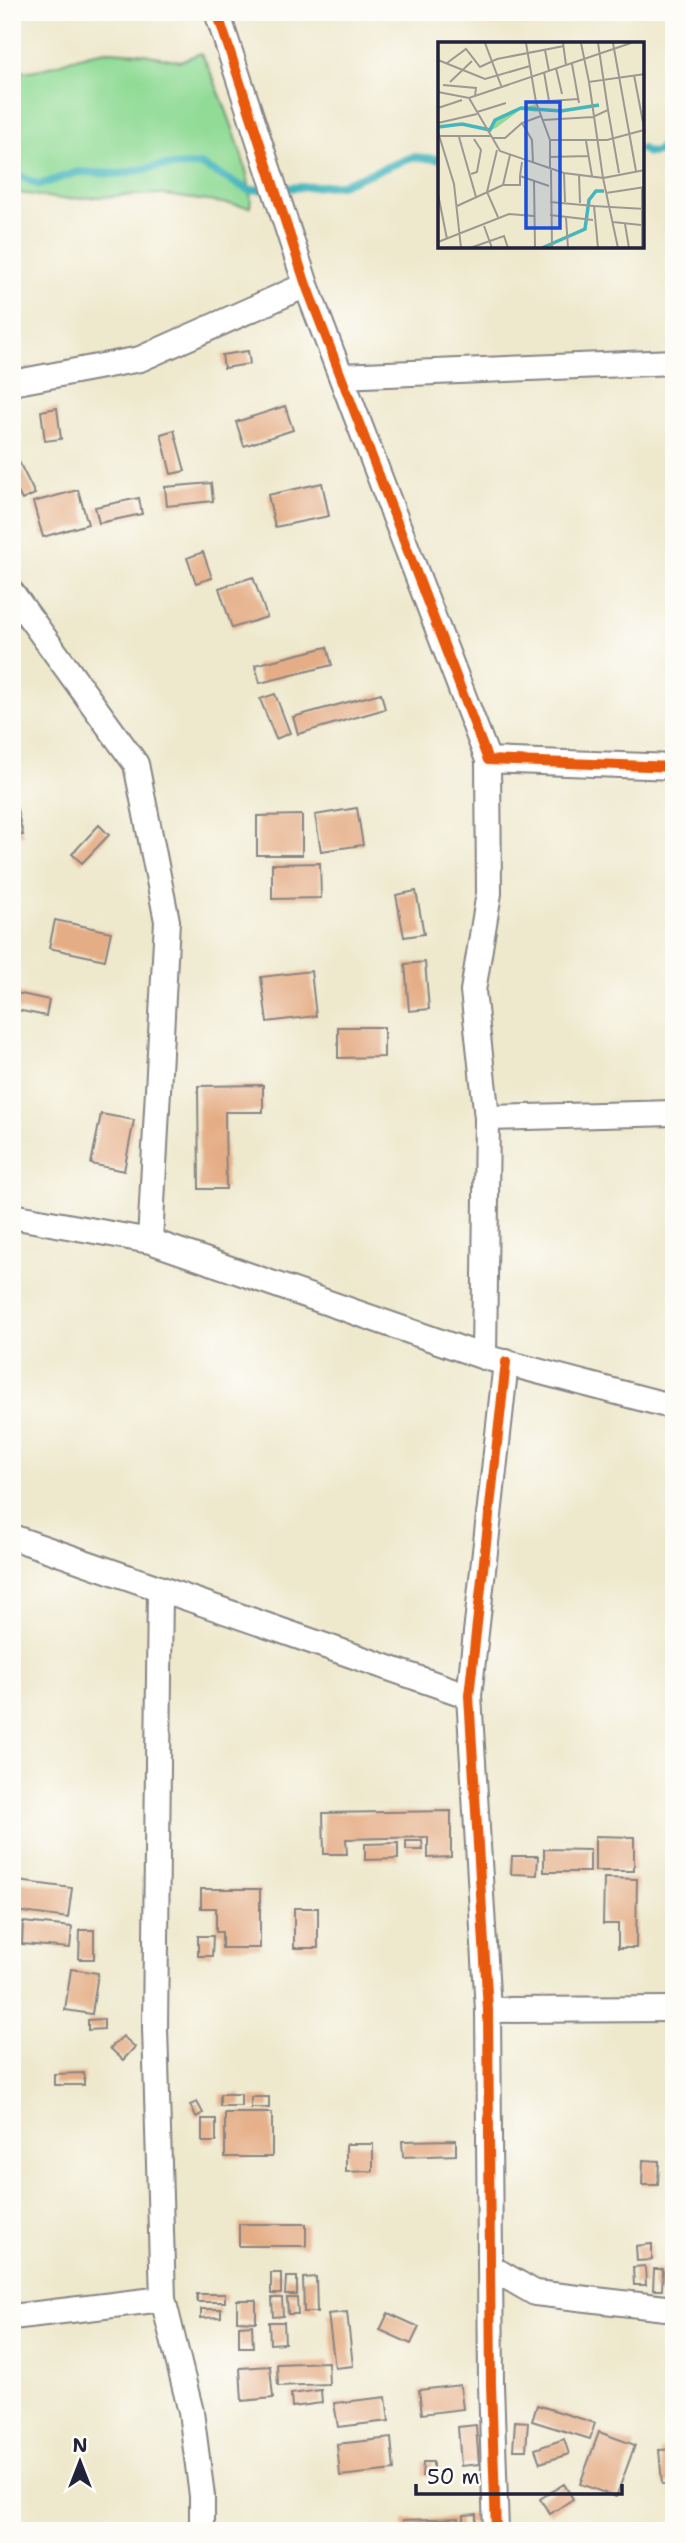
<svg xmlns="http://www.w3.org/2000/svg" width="686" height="2543" font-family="'Shantell Sans',sans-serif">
	<rect width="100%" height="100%" fill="#fdfcf7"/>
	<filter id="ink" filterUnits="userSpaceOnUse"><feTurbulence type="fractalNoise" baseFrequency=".0143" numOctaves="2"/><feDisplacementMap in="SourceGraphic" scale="14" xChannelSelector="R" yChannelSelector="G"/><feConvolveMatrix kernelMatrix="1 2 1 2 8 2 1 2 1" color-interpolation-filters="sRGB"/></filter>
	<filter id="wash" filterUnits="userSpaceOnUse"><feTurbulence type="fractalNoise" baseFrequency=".00686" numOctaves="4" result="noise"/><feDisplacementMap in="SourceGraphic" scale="28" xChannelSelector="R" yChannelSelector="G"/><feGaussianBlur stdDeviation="1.57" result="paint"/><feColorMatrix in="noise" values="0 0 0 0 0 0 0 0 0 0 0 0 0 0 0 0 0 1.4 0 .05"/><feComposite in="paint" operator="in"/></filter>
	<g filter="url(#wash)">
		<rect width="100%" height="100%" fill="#eee8cc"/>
		<!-- green -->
		<path fill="#92db97" stroke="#5a7e69" stroke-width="2" d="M109,51L139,53L180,61L201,53C216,81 256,179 250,207L157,194L61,199L12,192V71C47,75 74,53 109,51Z"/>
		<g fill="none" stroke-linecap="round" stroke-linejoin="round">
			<!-- stream -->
			<path stroke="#45b5be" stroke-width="8" d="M642,149L649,153L657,152L671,136L674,137
				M12,166L20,176L39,185L78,172L119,174L161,166L201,165L249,190L340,185L413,157L439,159"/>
		</g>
		<g id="blocks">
			<!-- building -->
			<path fill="#e5ad86" d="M248,351L250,364L224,368L222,355Z
				M285,406L293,430L244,446L236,422Z
				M57,408L61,439L45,441L41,411Z
				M174,430L185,471L171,474L161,434Z
				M15,454L35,494L22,500L12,481V456Z
				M211,483L213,501L167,506L165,487Z
				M322,483L329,516L275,527L268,495Z
				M78,490L88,524L43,537L33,502Z
				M139,498L142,514L99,523L95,507Z
				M203,552L212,578L196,583L187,558Z
				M253,577L267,617L232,628L219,588Z
				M327,647L332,665L260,683L255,665Z
				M381,693L385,709L298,734L293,717Z
				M275,694L290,733L276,739L260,699Z
				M12,788L23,835L12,837Z
				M357,808L363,845L321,851L315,815Z
				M302,815V855H257V816Z
				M99,825L109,835L82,863L72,854Z
				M320,863L321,898L272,899V864Z
				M416,891L424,934L404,937L396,895Z
				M55,920L111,932L105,960L49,948Z
				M425,962L429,1009L409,1011L405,964Z
				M311,971L316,1016L267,1022L261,977Z
				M12,992L49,1000L46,1016L12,1009Z
				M338,1027H384V1057L338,1058Z
				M263,1085V1112H225L226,1189H199L198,1086Z
				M101,1114L134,1120L124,1171L91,1164Z
				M451,1811V1857L428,1858V1837L346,1839L347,1854H324L323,1813Z
				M595,1836L634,1837V1871H595Z
				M406,1841H422L423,1850H406Z
				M398,1843V1859L365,1860V1844Z
				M544,1849L590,1850V1872H544Z
				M512,1856H538L537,1875L511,1874Z
				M604,1878L637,1879L636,1948H618V1924H603Z
				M18,1881L72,1888L68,1918L14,1911Z
				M201,1889H260V1948H222V1932H216V1908H201Z
				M294,1908H318V1948H294Z
				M23,1922L72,1927L70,1948L22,1944Z
				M80,1930H94V1959H79Z
				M198,1936H213L212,1956H198Z
				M71,1969L98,1973L92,2014L65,2010Z
				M104,2019V2029L88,2030V2020Z
				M123,2036L135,2047L123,2060L110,2048Z
				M84,2073V2085H54V2074Z
				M220,2094H241V2106H220Z
				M251,2097H269V2108H251Z
				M197,2102L203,2113L196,2117L190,2105Z
				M225,2113H272V2157H225Z
				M202,2119H216V2142H202Z
				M456,2140V2155L403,2157L402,2141Z
				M346,2144H373V2171L346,2172Z
				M643,2160L659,2161L658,2185H642Z
				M239,2224H306V2246H239Z
				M652,2244V2260L637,2261L636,2246Z
				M645,2266L646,2285H634L633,2267Z
				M654,2269H663L662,2290H653Z
				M669,2271H674V2290H668Z
				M271,2273H281V2294H271Z
				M286,2277H297V2295H285Z
				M316,2277L317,2312H304L303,2278Z
				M197,2294H225V2302H197Z
				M272,2298H282L283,2316L273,2317Z
				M287,2298H297L298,2314H288Z
				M237,2300H256V2322L237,2321Z
				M201,2309H221V2317L201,2318Z
				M347,2312L353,2366L335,2368L328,2314Z
				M388,2313L419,2327L411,2344L380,2330Z
				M269,2322H284L285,2343L270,2344Z
				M252,2325L253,2347H239V2326Z
				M328,2362L329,2384L278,2386L277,2364Z
				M270,2366L273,2398L242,2401L240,2368Z
				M460,2385L463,2409L422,2414L419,2390Z
				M321,2390L322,2403L292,2407L291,2394Z
				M386,2397L389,2421L338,2427L334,2403Z
				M537,2405L595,2423L590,2439L532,2421Z
				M515,2421L528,2422L526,2450H513Z
				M476,2425L479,2464L461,2466L458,2427Z
				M599,2432L635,2445L616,2497L580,2484Z
				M391,2438L394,2470L340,2476L337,2444Z
				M564,2439L569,2454L540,2463L535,2449Z
				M674,2449V2483L662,2484L659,2450Z
				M423,2462H433V2477L422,2476Z
				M564,2484L573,2499L550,2514L540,2499Z
				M476,2514V2523L464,2524V2515Z
				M459,2518L460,2531H404L403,2520Z"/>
		</g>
	</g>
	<g filter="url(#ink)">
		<use href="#blocks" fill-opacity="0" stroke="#888584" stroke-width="2"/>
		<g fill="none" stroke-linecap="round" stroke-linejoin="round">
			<!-- minor casing -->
			<g stroke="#888584" stroke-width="28">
				<path id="minor" d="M217,12L306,285L488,760L674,767
					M341,376L674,362
					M12,383L140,359L306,285
					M12,593L136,764L167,921L150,1241
					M487,1118L674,1113
					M12,1216L150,1241L484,1357L674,1407
					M484,1357L487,1118L473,991L489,893L488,760
					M12,1537L469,1696
					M160,1589L155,2028L163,2299L191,2412L202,2496V2531
					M488,2010L674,2009
					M490,2267L535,2293L674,2309
					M12,2317L163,2299
					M496,2531L491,2385L488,2010L469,1696L506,1362"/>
			</g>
			<!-- minor -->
			<use href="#minor" stroke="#fff" stroke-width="24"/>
			<!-- cycleway casing -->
			<g stroke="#fdfcf7" stroke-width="15">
				<path id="cycleway" d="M217,12L306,285L488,760L674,767
					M496,2531L491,2385L488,2010L469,1696L506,1362"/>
			</g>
			<!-- cycleway -->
			<use href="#cycleway" stroke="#e8590c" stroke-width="10"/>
		</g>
	</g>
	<!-- overview -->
	<g transform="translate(438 42)">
		<rect width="206" height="206" fill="#eee8cc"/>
		<path d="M98,62L100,70L82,68L58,86L51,89L50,87L63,73Z" fill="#92db97"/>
		<path fill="none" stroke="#45b5be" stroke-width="3.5" d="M0,85L24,82L52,88L57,78L83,66L123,69L161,63M104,206L147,187L151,158L158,149H166"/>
		<path fill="none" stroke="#9c9992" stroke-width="2" d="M47,1L64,46M88,1L98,60L112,98H169L206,88M125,1L128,23M143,1L151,40L207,32M175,1L198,129M107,8L111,29M0,18L47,37L92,24M9,21L28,7L42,25L59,17L126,4M134,22L141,61M118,26L124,52M106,30L111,59M196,33L207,91M12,40L34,19M151,40L165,136L207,128M5,43L38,46L37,54M0,50L31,56L193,1M31,56L62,109L126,131L165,136L180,206M98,60L140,57M0,66L24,58M170,68L181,131M39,70L68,61M105,78L155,75L170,68L160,1M0,81L39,72M0,90L16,142L23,206M2,94H53M21,95L38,155M54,96H67L84,81M148,99L154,134M59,108L49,150L60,175M112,115L150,114M84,120L82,134L111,144M95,121L94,98L84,81L103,74M112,127V98M113,128L114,206M126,131L127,160M33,132L39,130L43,108L36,97M141,133L142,161M96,139L97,205M65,143H82V134M204,145V206M168,151L207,145M0,152L9,197M112,160L156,164M19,164L65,143L72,113M112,173L155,178M128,176L130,206M175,180L203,183M187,182L191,206M46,184L54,206M0,200L71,172L96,174M32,206L66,194L70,206M160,206L156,164L207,167"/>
		<path fill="#1d4ed8" fill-opacity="0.15" stroke="#1d4ed8" stroke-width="3.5" d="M88,60H122V186H88Z"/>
		<rect width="206" height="206" fill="none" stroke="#22223b" stroke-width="3.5"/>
	</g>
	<!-- margin -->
	<rect width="686" height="2543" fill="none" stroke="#fdfcf7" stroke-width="42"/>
	<!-- north arrow -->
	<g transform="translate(80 2462)" stroke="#fdfcf7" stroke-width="5" paint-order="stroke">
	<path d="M0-5L12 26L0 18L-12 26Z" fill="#22223b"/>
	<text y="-10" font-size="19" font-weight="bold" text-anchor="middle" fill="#22223b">N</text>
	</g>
	<!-- scale -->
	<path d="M416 2484v10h206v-10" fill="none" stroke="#22223b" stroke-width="3.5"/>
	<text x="427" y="2484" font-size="21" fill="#22223b" stroke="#fdfcf7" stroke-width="5" paint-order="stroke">50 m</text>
</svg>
